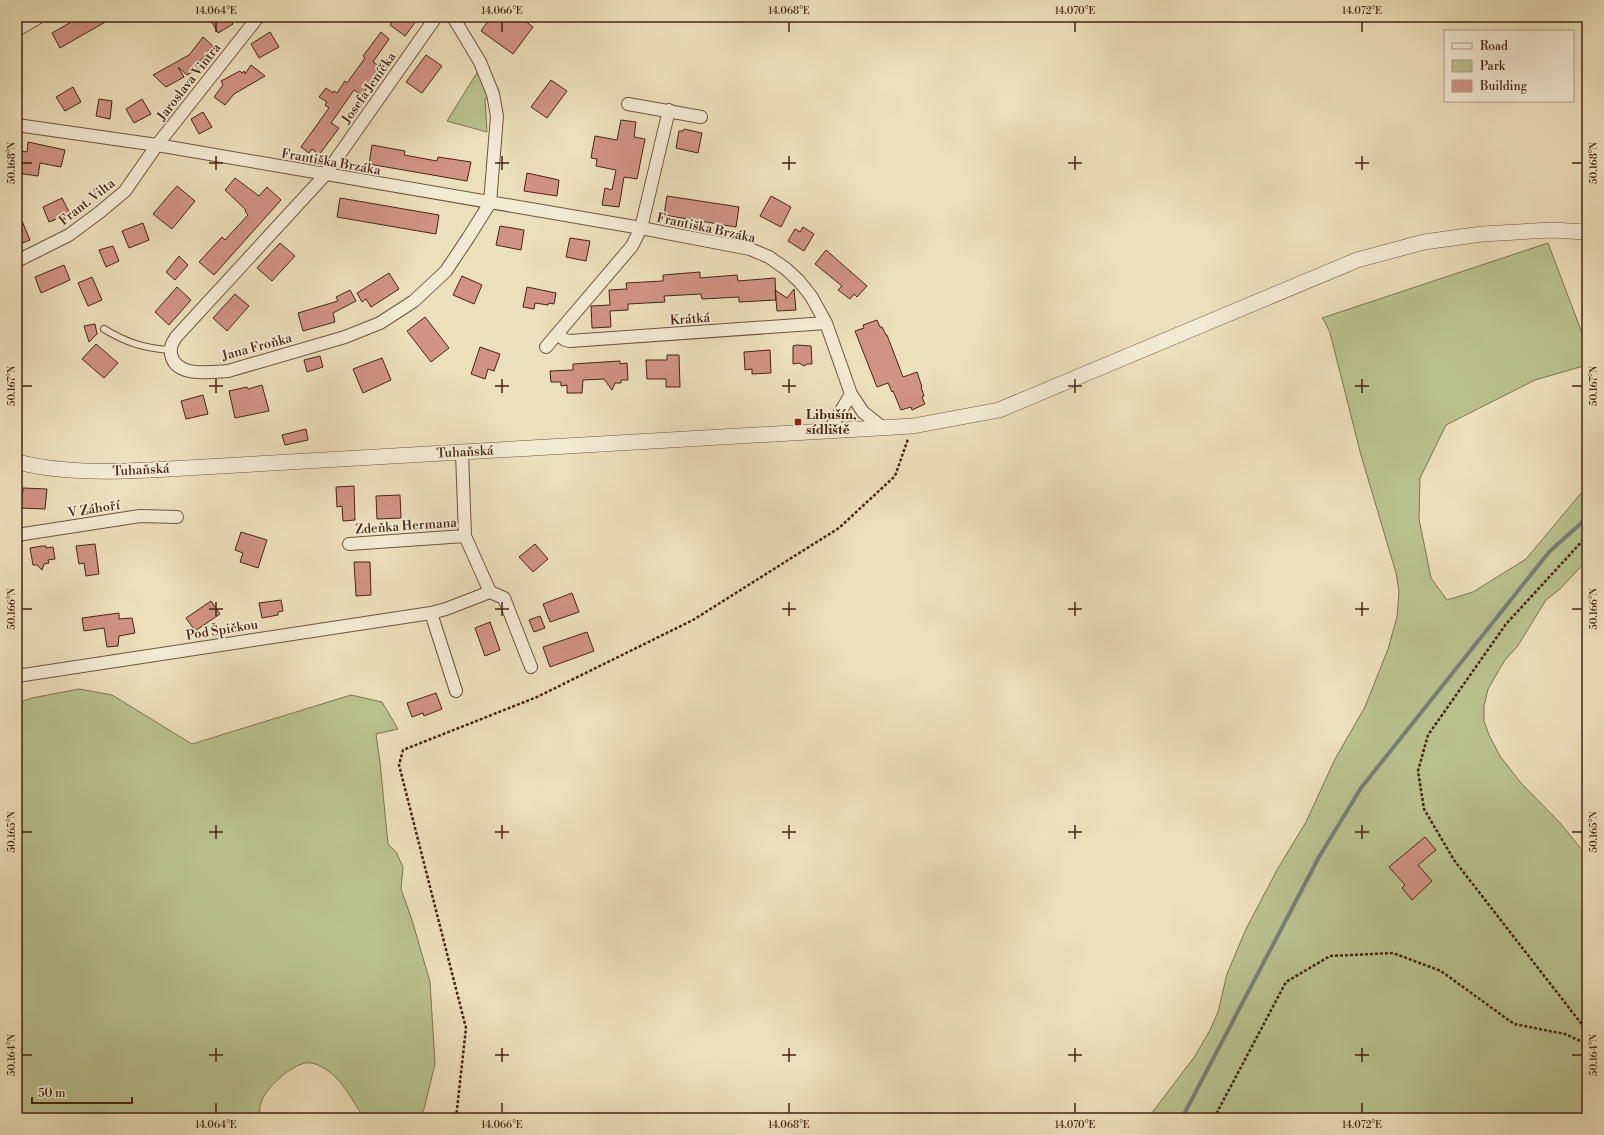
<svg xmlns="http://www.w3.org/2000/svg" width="1604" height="1135" font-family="'Libre Bodoni',serif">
	<rect width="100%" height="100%" fill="#ecdfbb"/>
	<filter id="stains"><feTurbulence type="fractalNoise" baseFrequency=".005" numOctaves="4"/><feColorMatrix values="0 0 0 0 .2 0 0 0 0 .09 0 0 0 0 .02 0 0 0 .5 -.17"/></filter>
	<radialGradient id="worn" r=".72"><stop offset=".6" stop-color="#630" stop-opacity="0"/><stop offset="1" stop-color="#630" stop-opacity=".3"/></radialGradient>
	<!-- green -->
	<path fill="#b9c18f" stroke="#7f7250" d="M478,71L488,98L485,99L487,132L447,121Z
		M1548,243L1587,346V365L1535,380L1446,425L1420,478L1419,519L1431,578L1447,600L1473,592L1526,559L1582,492L1587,489V560L1560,589L1546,600L1517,647L1505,660L1488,689L1484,706V721L1489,735L1500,756L1521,783L1560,823L1587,856V1118H1148L1195,1056L1210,1030L1218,1012L1227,974L1246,929L1277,870L1306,822L1335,759L1365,707L1388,649L1397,617L1399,592L1396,573L1361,455L1330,333L1325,322L1322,318Z
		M79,689L112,695L192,744L351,695L382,702L398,729L376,734L380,762L388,844L396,852L403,867L401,889L412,920L430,982L435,1064L424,1109L420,1118H364C351,1099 341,1075 318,1065C315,1064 310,1062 306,1063C291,1065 265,1088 261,1103C259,1108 260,1113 261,1118H17V703L32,698Z"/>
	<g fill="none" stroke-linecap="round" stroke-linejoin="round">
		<!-- stream -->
		<path stroke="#787f75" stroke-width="4" d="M1182,1118L1319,857L1361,788L1549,552L1587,518"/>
	</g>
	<!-- building -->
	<path fill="#d19384" stroke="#452412" d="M80,17H114L60,48L52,33Z
		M209,17H229L233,24L218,33Z
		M395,17H419L405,36L390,25Z
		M491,17H520L533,27L513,54L481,31Z
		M270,32L279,47L259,58L251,44Z
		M381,32L389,39L373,62L382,68L362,95L354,90L331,123L339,128L319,155L312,149L309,153L301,147L329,108L325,105L327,102L319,97L326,88L333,93L334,91L337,93L345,81L347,83L365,58L363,56Z
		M203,37L213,46L197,65L199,68L187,75L178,67L184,77L166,87L153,75L189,55Z
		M426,55L442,66L422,93L406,82Z
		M251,65L265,76L234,94L225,105L214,97L223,85L221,81L240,71L242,73L244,71L245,74Z
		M551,80L567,91L547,118L531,107Z
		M73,87L81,102L65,111L56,97Z
		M99,99L112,101L110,119L96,116Z
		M142,99L151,114L134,123L126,109Z
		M203,112L212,127L199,134L191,119Z
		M621,120L636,122L634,137L645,139L637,179L624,177L619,207L602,205L605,188L612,190L616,170L596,166L597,159L591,158L595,136L617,140Z
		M684,129L702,133L698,153L676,148L679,131H683Z
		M28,142L65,150L61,167L40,163L38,176L17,173V150L27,152Z
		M372,145L405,151L404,155L437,161L438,157L471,162L467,181L369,164Z
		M527,173L559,180L557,196L524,191Z
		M235,178L259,196L267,187L281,200L214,275L199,262L222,237L225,240L248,215L245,211L246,210L225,190Z
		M177,186L195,201L172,229L153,214Z
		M667,196L739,207L736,227L664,215Z
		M771,196L791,207L781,227L760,216Z
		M62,198L70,214L49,222L43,207Z
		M340,198L439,215L436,234L337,217Z
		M17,209L30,240L17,245Z
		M143,223L149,240L129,248L122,231Z
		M500,226L524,230L521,250L496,245Z
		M803,227L814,234L804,251L788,241L795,229L800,232Z
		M570,238L590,241L586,261L566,257Z
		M280,243L295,256L272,281L257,268Z
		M113,246L119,261L106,267L99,250Z
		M826,250L867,286L857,297L854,294L850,299L838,290L842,286L815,264Z
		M179,256L188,265L175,280L166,272Z
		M64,265L70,280L41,293L35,277Z
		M700,272V278L737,275L738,281L775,278L776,300L739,302V297L702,299L701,294L664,296L665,302L628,304V310L610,311L611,327L592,328L591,306L610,305L609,290L627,289L626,283L663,281V275Z
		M389,273L399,289L371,307L366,299L362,302L357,293Z
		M462,276L482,285L474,304L453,295Z
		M92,277L102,300L88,306L78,283Z
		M177,287L191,300L169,325L155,312Z
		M527,287L556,293L554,304L549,303L548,305L535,303L534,309L523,307Z
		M794,289L796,310L777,311L775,290L787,298Z
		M350,290L356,301L333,313L335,322L303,331L298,313L338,301L336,297Z
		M235,294L249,306L227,331L213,318Z
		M425,317L449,348L431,362L407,331Z
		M877,320L880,327H882L886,335H887L903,377L917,372L922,387H921L924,396L922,397L925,404L912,410L911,407L901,410L893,391L892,392L888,383L877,387L855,331L864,328L863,325Z
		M95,324L97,334L89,342L84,326Z
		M96,344L118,363L104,378L82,359Z
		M797,345L811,346L812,364H807L804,366L799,363L793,364V346Z
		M480,347L500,354L494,371L488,369L485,379L471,374Z
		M770,350L771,373L752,374V369L745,370L744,352Z
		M667,355H679L680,387H666V379H647L646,360H667Z
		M320,356L323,367L307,372L304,360Z
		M382,358L391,380L363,393L353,369Z
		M620,361V364L627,363L628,380H621V383H615L612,390L604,379L583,380L582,393H567V385L561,386V382H551L550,371L573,370V364Z
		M262,385L269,411L235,418L229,391L247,387L248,389Z
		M203,395L208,414L186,419L181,401Z
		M306,429L308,440L285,445L282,435Z
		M354,486L355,520L343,521L342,506L337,507L336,487Z
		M23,488L47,489L45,509L21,508Z
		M400,495L401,518L377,519L376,496Z
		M241,532L267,540L258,568L240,562L243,553L235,550Z
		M95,544L99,574L86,576L84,563L79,564L76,546Z
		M535,544L548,559L533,572L519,557Z
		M42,546H46V548L53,547L55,559L48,560L49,563L44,564L42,570L37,565H33L30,548Z
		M354,562H370L371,595L356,596Z
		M572,593L579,612L550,622L543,604Z
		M281,600L283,611L278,612V615L262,618L259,603Z
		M211,601L220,614L195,631L186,618Z
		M119,613V619L132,618L135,633L119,636L118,646L107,647L104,628L84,631L82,618Z
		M540,616L545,628L534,632L529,620Z
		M490,622L500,650L485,656L475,628Z
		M587,632L594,651L550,667L543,647Z
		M436,693L442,709L424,716L423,713L412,717L407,703Z
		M1425,837L1436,850L1418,865L1432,881L1412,900L1402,888L1405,885L1389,867Z"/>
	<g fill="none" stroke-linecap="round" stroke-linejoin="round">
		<!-- service casing -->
		<g stroke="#6f533c" stroke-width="8">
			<path id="service" d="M104,329C127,343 144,348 170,350"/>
		</g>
		<!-- minor casing -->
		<g stroke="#6f533c" stroke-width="14">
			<path id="minor" d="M436,17L325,175L176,337C172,343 170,347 171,354C175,378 211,372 228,371L345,337L380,323L414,301L446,271L468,238L490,203L497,116L493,94L480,62L453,17
				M17,30L39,17
				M628,104L701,117
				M17,125L157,145L641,228L750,249L769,257L786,269L799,281L811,296L826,323L851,394L863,412L883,428
				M17,261L69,235L100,212L125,191L157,145L258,17
				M557,334L565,340L570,341L826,323
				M546,347L632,246L641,228L669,110
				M829,431L851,394
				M462,453L465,536L490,592L504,598L531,667
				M17,535L140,516L177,517
				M349,544L465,536
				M17,676L431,613
				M456,691L431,613L446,609L490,592"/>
		</g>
		<!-- tertiary casing -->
		<g stroke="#6f533c" stroke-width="16">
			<path id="tertiary" d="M17,462C61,473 106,472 151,470L913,426L999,410L1357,260L1424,242L1482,234L1551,230L1587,232"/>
		</g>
		<!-- path -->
		<path stroke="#452412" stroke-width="2.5" stroke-dasharray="3 2" stroke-linecap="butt" d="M1587,536L1506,624L1428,735L1418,771L1424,809L1454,860L1587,1031
			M456,1118L466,1028L399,765L403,750L537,697L693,620L839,528L895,476L908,439
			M1214,1118L1286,982L1330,956L1393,953L1441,971L1514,1024L1565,1034L1587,1044"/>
		<!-- service -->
		<use href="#service" stroke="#f3ead3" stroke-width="6"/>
		<!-- minor -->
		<use href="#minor" stroke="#f3ead3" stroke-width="12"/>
		<!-- tertiary -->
		<use href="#tertiary" stroke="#f3ead3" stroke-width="15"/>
	</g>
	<!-- ticks -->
	<path fill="none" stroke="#452412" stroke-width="1.5" d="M216,22V32M502,22V32M789,22V32M1075,22V32M1362,22V32M216,156V170M502,156V170M789,156V170M1075,156V170M1362,156V170M22,163H32M209,163H223M495,163H509M782,163H796M1068,163H1082M1355,163H1369M1572,163H1582M216,379V393M502,379V393M789,379V393M1075,379V393M1362,379V393M22,386H32M209,386H223M495,386H509M782,386H796M1068,386H1082M1355,386H1369M1572,386H1582M216,602V616M502,602V616M789,602V616M1075,602V616M1362,602V616M22,609H32M209,609H223M495,609H509M782,609H796M1068,609H1082M1355,609H1369M1572,609H1582M216,825V839M502,825V839M789,825V839M1075,825V839M1362,825V839M22,832H32M209,832H223M495,832H509M782,832H796M1068,832H1082M1355,832H1369M1572,832H1582M216,1048V1062M502,1048V1062M789,1048V1062M1075,1048V1062M1362,1048V1062M22,1055H32M209,1055H223M495,1055H509M782,1055H796M1068,1055H1082M1355,1055H1369M1572,1055H1582M216,1103V1113M502,1103V1113M789,1103V1113M1075,1103V1113M1362,1103V1113"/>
	<!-- markers -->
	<rect fill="#8f2418" stroke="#f3ead3" stroke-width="1.5" x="794" y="418" width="8" height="8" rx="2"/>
	<g text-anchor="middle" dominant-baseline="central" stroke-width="3.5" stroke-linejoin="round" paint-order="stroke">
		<!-- street labels -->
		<g font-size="13" fill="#452412" stroke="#f3ead3">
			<text transform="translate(189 82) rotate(-52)">Jaroslava Vintra</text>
			<text transform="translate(369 88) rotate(-55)">Josefa Jeníčka</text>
			<text transform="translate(331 162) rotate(10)">Františka Brzáka</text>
			<text transform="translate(87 202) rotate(-38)">Frant. Vilta</text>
			<text transform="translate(706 228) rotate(12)">Františka Brzáka</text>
			<text transform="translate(690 319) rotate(-4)">Krátká</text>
			<text transform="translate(257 347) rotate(-15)">Jana Froňka</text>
			<text transform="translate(465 452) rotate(-3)">Tuhaňská</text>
			<text transform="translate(141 470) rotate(-3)">Tuhaňská</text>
			<text transform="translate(94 509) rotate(-9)">V Záhoří</text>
			<text transform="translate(406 526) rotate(-4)">Zdeňka Hermana</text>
			<text transform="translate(222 630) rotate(-9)">Pod Špičkou</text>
		</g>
		<!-- poi labels -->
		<g font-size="13" font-weight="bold" fill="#452412" stroke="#f3ead3" text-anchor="start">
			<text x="806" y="415">Libušín,<tspan x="806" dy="15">sídliště</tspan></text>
		</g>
	</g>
	<!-- margin -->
	<rect width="1604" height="1135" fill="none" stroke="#ecdfbb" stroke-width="44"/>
	<!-- legend -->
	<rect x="1444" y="30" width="130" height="72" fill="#f3ead3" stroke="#ad9b86"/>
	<rect x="1452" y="43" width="20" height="6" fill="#f3ead3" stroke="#ad9b86"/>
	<text x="1480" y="50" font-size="12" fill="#452412">Road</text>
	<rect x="1452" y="60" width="20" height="12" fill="#b9c18f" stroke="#ad9b86"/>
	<text x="1480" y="70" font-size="12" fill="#452412">Park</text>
	<rect x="1452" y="80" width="20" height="12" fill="#d19384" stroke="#ad9b86"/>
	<text x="1480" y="90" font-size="12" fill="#452412">Building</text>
	<!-- scale -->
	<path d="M32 1097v6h100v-6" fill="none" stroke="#452412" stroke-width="2"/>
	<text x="38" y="1097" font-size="12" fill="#452412" stroke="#f3ead3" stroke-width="3" paint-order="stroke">50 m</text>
	<rect x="22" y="22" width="1560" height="1091" fill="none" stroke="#452412" stroke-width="1.5"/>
	<g font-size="10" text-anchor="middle" fill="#452412">
		<text x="216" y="14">14.064°E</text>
		<text x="502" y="14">14.066°E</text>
		<text x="789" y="14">14.068°E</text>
		<text x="1075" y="14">14.070°E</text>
		<text x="1362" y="14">14.072°E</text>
		<text transform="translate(11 163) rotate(-90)" y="4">50.168°N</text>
		<text transform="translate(1593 163) rotate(-90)" y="4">50.168°N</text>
		<text transform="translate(11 386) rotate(-90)" y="4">50.167°N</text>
		<text transform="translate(1593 386) rotate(-90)" y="4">50.167°N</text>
		<text transform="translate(11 609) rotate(-90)" y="4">50.166°N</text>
		<text transform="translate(1593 609) rotate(-90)" y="4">50.166°N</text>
		<text transform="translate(11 832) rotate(-90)" y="4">50.165°N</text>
		<text transform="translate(1593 832) rotate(-90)" y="4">50.165°N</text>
		<text transform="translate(11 1055) rotate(-90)" y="4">50.164°N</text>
		<text transform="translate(1593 1055) rotate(-90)" y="4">50.164°N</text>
		<text x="216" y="1128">14.064°E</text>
		<text x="502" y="1128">14.066°E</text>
		<text x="789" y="1128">14.068°E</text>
		<text x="1075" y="1128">14.070°E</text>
		<text x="1362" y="1128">14.072°E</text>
	</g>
	<rect width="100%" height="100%" filter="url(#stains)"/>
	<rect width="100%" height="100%" fill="url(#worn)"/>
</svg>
